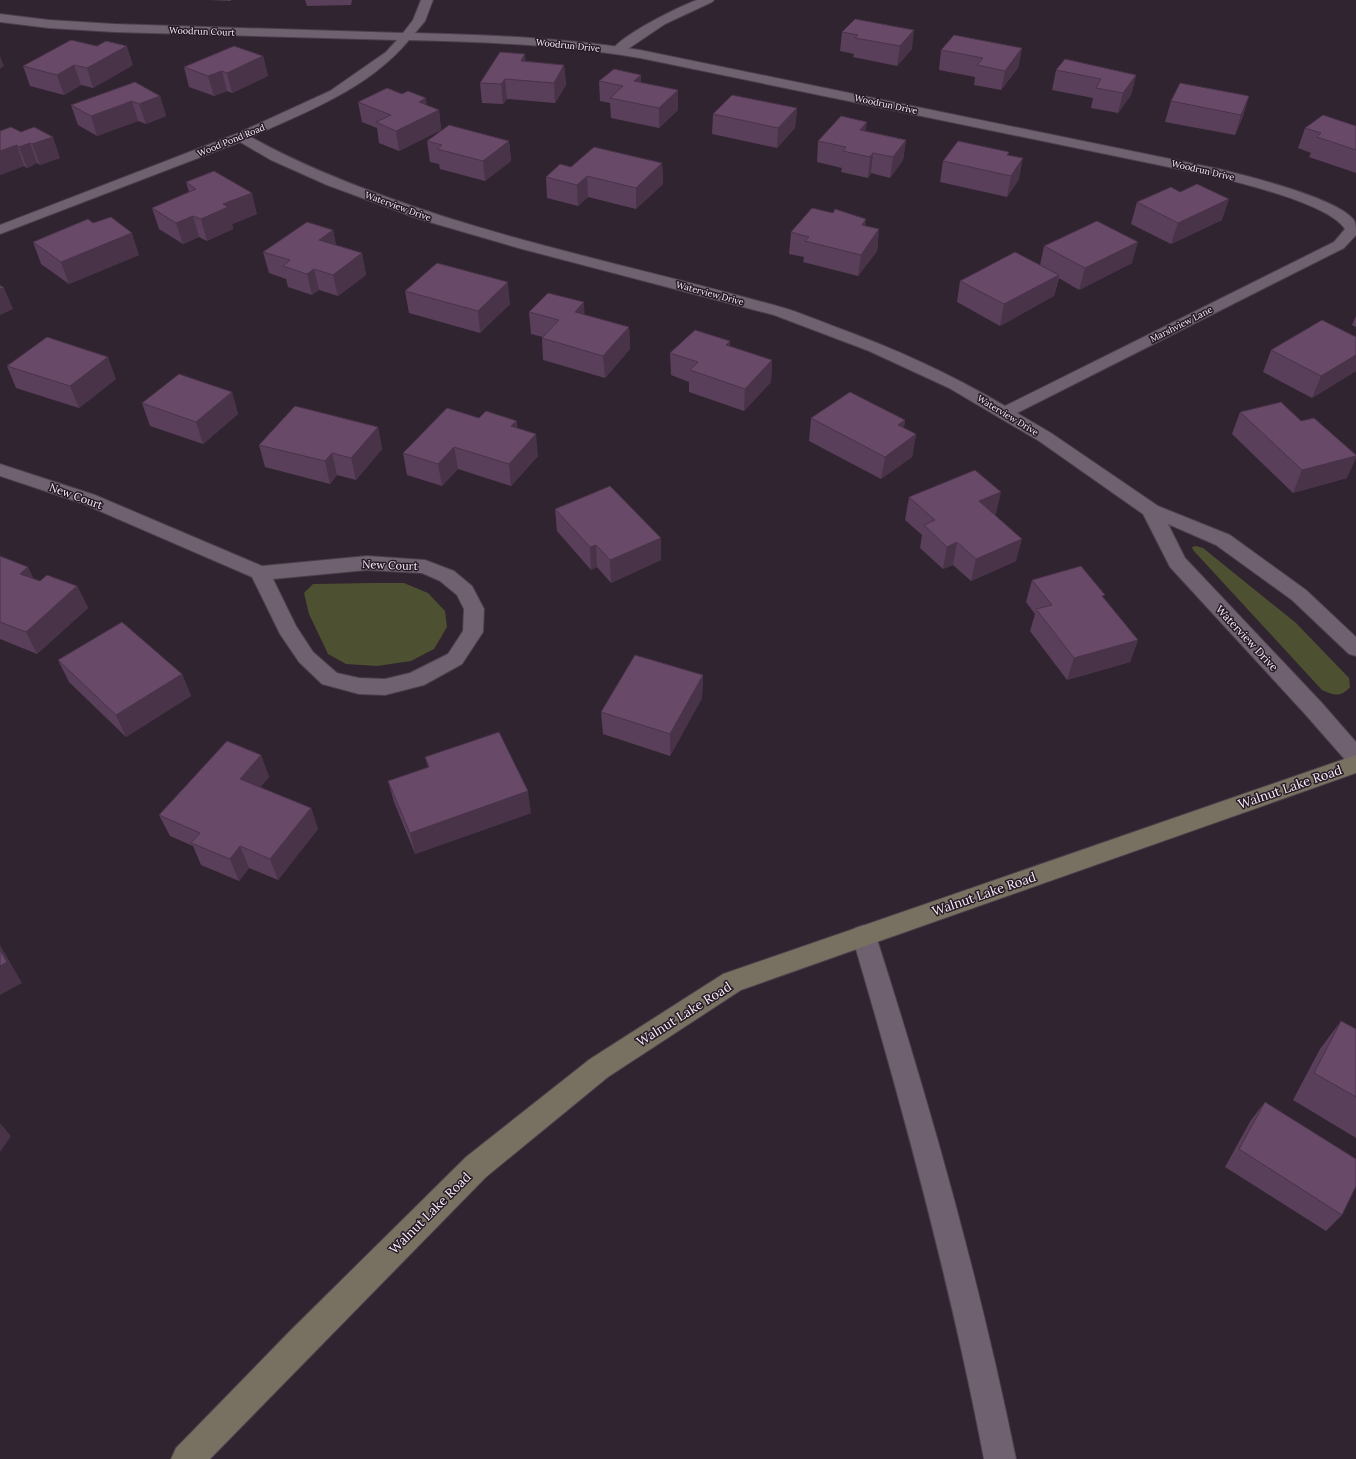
<svg xmlns="http://www.w3.org/2000/svg" width="1356" height="1459" font-family="Lora,serif">
	<rect width="100%" height="100%" fill="#302430"/>
	<!-- green -->
	<path fill="#4d5031" d="M1196,546L1203,548L1296,623L1349,678L1350,687C1341,698 1333,695 1322,690L1193,550L1192,547Z
		M373,583H404L428,593L445,611L447,627L434,649L411,661L377,666L346,664L328,654L309,614L304,593L313,584Z"/>
	<g fill="none" stroke-linecap="round" stroke-linejoin="round">
		<!-- lane casing -->
		<g stroke="#4a3f4a" stroke-width="2">
			<path id="lane" d="M697,0H714L712,2L665,24L622,53H614L612,50C623,34 678,7 697,0Z
				M864,925L873,928L876,936C931,1108 980,1282 1016,1459H984C950,1282 903,1108 852,936L855,928Z"/>
		</g>
		<!-- street casing -->
		<g stroke="#4a3f4a" stroke-width="2">
			<path id="street" d="M421,0H433L425,21L415,33C491,35 565,38 640,50L1219,169C1248,176 1337,198 1354,220C1356,224 1356,229 1356,235L1344,248L1017,413L1051,433L1158,506L1230,535L1306,590L1356,637V656L1349,654L1292,600L1216,545L1168,524L1185,558L1321,702L1356,742V766L1348,763L1305,714L1170,567L1143,514L1039,441L949,388L869,351L774,315L522,249L419,219L327,185L271,160L240,142L0,234V225L236,134L330,91L386,52L397,40L114,32L49,28L0,22V14L49,20L114,24L403,33L413,20ZM409,40C487,42 563,45 640,58L1217,177C1247,185 1329,204 1345,229L1334,242L1005,406C949,373 894,348 833,326C817,320 801,313 784,308C651,270 514,244 384,196C338,179 294,161 251,137C308,111 368,89 409,40Z
				M0,464L95,495L262,566L367,556L425,560L454,571L472,586L484,609L483,632L462,664L424,685L385,695L359,694L322,684L299,662L280,634L252,577L81,503L0,476ZM367,570L422,573L440,581L457,595L464,609L463,631L448,654L410,673L385,679L359,678L337,673L313,652L296,626L273,579Z"/>
		</g>
		<!-- secondary casing -->
		<g stroke="#4a3f4a" stroke-width="2">
			<path id="secondary" d="M1356,755V773L741,990L608,1077L486,1177L210,1459H171L176,1448L289,1332L466,1157L590,1059L723,974Z"/>
		</g>
		<!-- lane -->
		<use href="#lane" fill="#6f616f" fill-rule="evenodd"/>
		<!-- street -->
		<use href="#street" fill="#6f616f" fill-rule="evenodd"/>
		<!-- secondary -->
		<use href="#secondary" fill="#787060" fill-rule="evenodd"/>
	</g>
	<!-- wall -->
	<path fill="#593f59" d="M208,0H231V1Z
		M305,0H352L351,5L307,6Z
		M855,19L912,49L897,66L853,57L854,54L840,51L842,32Z
		M71,40L133,65L93,88L81,85L64,95L30,86L23,66Z
		M1022,48L1018,68L1001,90L974,85L975,77L939,70L941,50Z
		M263,56L268,76L232,93L227,91L214,96L189,87L184,67Z
		M526,61L564,65L566,85L555,103L507,99L503,104L482,103L480,83Z
		M1056,70L1136,75L1131,95L1118,113L1091,108L1093,98L1052,90Z
		M641,75V82L678,110L659,128L611,118L610,103L600,101L599,81Z
		M402,94L426,98V105L439,110L441,130L399,151L379,143L377,128L362,122L358,102Z
		M160,96L166,116L146,124L138,121L97,136L78,125L71,105Z
		M1249,96L1243,116L1235,135L1165,122L1171,101Z
		M797,108L795,128L777,148L712,134L713,114Z
		M1356,126V173L1309,157L1311,153L1298,148L1305,128Z
		M866,131L906,140L903,160L890,178L871,173L868,178L841,172L842,168L817,162L818,141Z
		M21,132L60,158L40,165L37,163L27,168L24,166L0,175Z
		M427,141H509L511,161L485,181L440,169L439,164L430,162Z
		M1009,152L1008,155L1019,179L1007,197L940,182L943,161Z
		M662,163L663,184L636,209L588,197L578,206L547,198L546,177L571,167Z
		M186,182L257,214L232,224L233,229L207,241L199,237L183,244L159,229L152,208L189,192Z
		M1180,192L1222,220L1171,244L1131,224L1137,202Z
		M865,226L879,229L877,251L858,276L803,262L804,257L789,254L791,232Z
		M333,230L336,245L362,253L366,275L338,296L319,290L312,295L288,287L286,279L269,273L263,252Z
		M33,242L139,255L69,284L41,264Z
		M1044,246L1132,263L1079,290L1059,278L1054,296L1000,326L957,302L960,281L1040,265Z
		M405,291L510,304L480,333L409,313Z
		M529,312L585,315L629,327L630,349L605,378L543,360L542,338L543,337L531,334Z
		M1356,316V327L1352,325Z
		M1356,337V371L1312,398L1263,372L1271,350Z
		M730,341V346L772,360L771,382L744,411L689,392V382L671,375L670,353Z
		M7,366L116,379L79,408L16,388Z
		M232,392L238,414L203,444L150,426L142,403Z
		M1240,412L1301,421L1347,478L1293,493L1232,434Z
		M479,418L518,428L538,456L511,486L458,469L442,486L407,475L403,453Z
		M811,418L905,420L904,428L916,434L912,457L881,479L809,441Z
		M378,427L382,449L356,480L337,475L330,484L265,467L259,445Z
		M909,497L996,514L995,515L1016,561L971,581L953,565L943,569L920,548L922,535L905,520Z
		M555,509L661,560L611,583L597,567L591,570L557,531Z
		M0,556L34,579L40,581L77,586L88,608L37,654L0,639Z
		M1032,580L1104,598L1138,640L1130,662L1067,680L1030,631L1035,614L1026,602Z
		M58,660L182,674L191,696L126,737L69,682Z
		M703,675L702,698L670,756L603,734L601,712Z
		M261,755L269,777L260,787L311,808L318,829L278,880L249,868L239,881L201,865L193,846L170,836L159,815Z
		M425,757L531,813L415,854L394,802L388,781L428,767Z
		M1341,1021L1356,1029V1138L1293,1100L1320,1049Z
		M1265,1102L1342,1215L1326,1231L1225,1167L1251,1120Z"/>
	<!-- shaded-wall -->
	<path fill="#493349" d="M914,30L912,49L897,66L900,46Z
		M127,46L133,65L93,88L87,68Z
		M1022,48L1018,68L1001,90L1005,71Z
		M525,54L527,74L522,81L521,61Z
		M0,56L4,66L0,69Z
		M263,56L268,76L232,93L227,73Z
		M74,65L81,85L64,95L57,75Z
		M564,65L566,85L555,103L554,83Z
		M222,71L227,91L214,96L208,76Z
		M641,75V95L634,81Z
		M1136,75L1131,95L1118,113L1123,93Z
		M505,79L507,99L503,104L501,84Z
		M678,90V110L659,128V108Z
		M160,96L166,116L146,124L139,104Z
		M1249,96L1243,116L1235,135L1241,115Z
		M426,98L428,115L439,110L441,130L399,151L396,131L419,102Z
		M132,101L138,121L97,136L91,116Z
		M797,108L795,128L777,148L778,128Z
		M867,122L864,142L860,130Z
		M53,137L60,158L40,165L32,144Z
		M906,140L903,160L890,178L893,157Z
		M509,141L511,161L485,181L483,161Z
		M30,143L37,163L27,168L19,147Z
		M17,145L24,166L0,175V151Z
		M873,153L871,173L868,178L870,157Z
		M1023,158L1019,179L1007,197L1011,176Z
		M662,163L663,184L636,209V188Z
		M587,176L588,197L578,206L577,185Z
		M252,193L257,214L232,224L233,229L207,241L201,219L223,204Z
		M1229,199L1222,220L1171,244L1178,223Z
		M193,216L199,237L183,244L176,223Z
		M866,219L864,240L862,225Z
		M879,229L877,251L858,276L861,255Z
		M333,230L337,251L319,240Z
		M132,233L139,255L69,284L61,262Z
		M1138,242L1132,263L1079,290L1085,268Z
		M362,253L366,275L338,296L333,275Z
		M314,269L319,290L312,295L307,274Z
		M1059,275L1054,296L1000,326L1004,304Z
		M508,282L510,304L480,333L478,311Z
		M4,288L13,309L0,315V289Z
		M584,302L585,324L575,312Z
		M629,327L630,349L605,378L603,356Z
		M730,341L729,363L726,345Z
		M1356,355V371L1312,398L1321,376Z
		M108,357L116,379L79,408L70,386Z
		M772,360L771,382L744,411L745,389Z
		M232,392L238,414L203,444L196,422Z
		M905,420L902,442L898,425Z
		M517,421L519,443L511,426Z
		M378,427L382,449L356,480L351,458Z
		M536,434L538,456L511,486L509,464Z
		M916,434L912,457L881,479L885,457Z
		M454,447L458,469L442,486L438,464Z
		M332,453L337,475L330,484L325,461Z
		M1356,456V458L1347,478L1293,493L1302,470Z
		M1001,492L996,514L974,524L979,501Z
		M661,538V560L611,583L610,560Z
		M1022,539L1016,561L971,581L976,559Z
		M957,542L953,565L943,569L947,547Z
		M596,545L597,567L591,570L590,547Z
		M28,567L39,589L20,574Z
		M77,586L88,608L37,654L26,632Z
		M1138,640L1130,662L1067,680L1074,658Z
		M182,674L191,696L126,737L116,715Z
		M703,675L702,698L670,756V734Z
		M261,755L269,777L249,801L240,779Z
		M528,791L531,813L415,854L410,833Z
		M311,808L318,829L278,880L270,859Z
		M240,846L249,868L239,881L230,859Z
		M0,945L22,983L0,995Z
		M0,1123L11,1136L0,1152Z"/>
	<!-- building -->
	<path fill="#684968" stroke="#493349" d="M855,19L914,30L900,46L855,38L858,35L842,32Z
		M954,35L1022,48L1005,71L977,65L983,58L941,50Z
		M71,40L97,46L106,41L127,46L87,68L74,65L57,75L23,66Z
		M234,46L263,56L227,73L222,71L208,76L184,67Z
		M500,52L525,54L521,61L564,65L554,83L505,79L501,84L480,83Z
		M1065,59L1136,75L1123,93L1096,88L1101,79L1056,70Z
		M614,69L641,75L634,81L678,90L659,108L610,98L623,86L599,81Z
		M135,82L160,96L139,104L132,101L91,116L71,105Z
		M1180,83L1249,96L1241,115L1171,101Z
		M387,88L402,94L408,91L426,98L419,102L439,110L396,131L376,122L391,115L358,102Z
		M732,95L797,108L778,128L713,114Z
		M1323,115L1356,126V150L1317,137L1321,133L1305,128Z
		M841,116L867,122L860,130L906,140L893,157L873,153L870,157L843,151L846,147L818,141Z
		M449,125L509,141L483,161L437,149L442,145L427,141Z
		M11,127L21,132L34,127L53,137L32,144L30,143L19,147L17,145L0,151V131Z
		M958,141L1009,152L1007,155L1023,158L1011,176L943,161Z
		M594,147L662,163L636,188L587,176L577,185L546,177L560,164L571,167Z
		M214,171L252,193L223,204L228,207L201,219L193,216L176,223L152,208L196,189L186,182Z
		M1197,184L1229,199L1178,223L1137,202L1171,187L1180,192Z
		M812,208L833,213L835,209L866,219L862,225L879,229L861,255L805,241L809,237L791,232Z
		M111,217L132,233L61,262L33,242L88,219L93,223Z
		M1097,221L1138,242L1085,268L1044,246Z
		M307,222L333,230L319,240L362,253L333,275L314,269L307,274L283,266L290,260L263,252Z
		M1015,252L1059,275L1004,304L960,281Z
		M437,263L508,282L478,311L405,291Z
		M0,285L4,288L0,289Z
		M548,293L584,302L575,312L629,327L603,356L542,338L559,320L529,312Z
		M1322,320L1356,337V355L1321,376L1271,350Z
		M695,330L730,341L726,345L772,360L745,389L690,370L698,362L670,353Z
		M47,337L108,357L70,386L7,366Z
		M179,374L232,392L196,422L142,403Z
		M850,392L905,420L898,425L916,434L885,457L811,418Z
		M1281,402L1301,421L1314,418L1356,455V456L1302,470L1240,412Z
		M295,406L378,427L351,458L332,453L325,461L259,445Z
		M447,408L479,418L486,411L517,421L511,426L536,434L509,464L454,447L438,464L403,453Z
		M975,470L1001,492L979,501L1022,539L976,559L957,542L947,547L924,525L935,520L909,497Z
		M610,486L661,538L610,560L596,545L590,547L555,509Z
		M0,556L28,567L20,574L40,581L47,575L77,586L26,632L0,622Z
		M1081,566L1105,595L1102,596L1138,640L1074,658L1036,609L1052,605L1032,580Z
		M122,622L182,674L116,715L58,660Z
		M635,655L703,675L670,734L601,712Z
		M499,732L528,791L410,833L388,781L429,767L425,757Z
		M227,741L261,755L240,779L311,808L270,859L240,846L230,859L191,843L200,833L159,815Z
		M0,950L7,962L0,966Z
		M1341,1021L1356,1029V1097L1314,1073Z
		M1265,1102L1356,1159V1186L1342,1215L1239,1149Z"/>
	<g text-anchor="middle" dominant-baseline="central" stroke-width="3" stroke-linejoin="round" paint-order="stroke">
		<!-- far-street labels -->
		<g font-size="9" fill="#faf1fa" stroke="#261a26">
			<text transform="translate(202 31) rotate(2)">Woodrun Court</text>
			<text transform="translate(568 45) rotate(6)">Woodrun Drive</text>
			<text transform="translate(886 104) rotate(12)">Woodrun Drive</text>
			<text transform="translate(231 140) rotate(-22)">Wood Pond Road</text>
			<text transform="translate(1203 170) rotate(13)">Woodrun Drive</text>
			<text transform="translate(398 206) rotate(20)">Waterview Drive</text>
			<text transform="translate(710 293) rotate(15)">Waterview Drive</text>
			<text transform="translate(1181 324) rotate(-27)">Marshview Lane</text>
			<text transform="translate(1008 415) rotate(31)">Waterview Drive</text>
		</g>
		<!-- street labels -->
		<g font-size="11" fill="#faf1fa" stroke="#261a26">
			<text transform="translate(76 496) rotate(20)">New Court</text>
			<text transform="translate(390 565) rotate(2)">New Court</text>
			<text transform="translate(1247 638) rotate(47)">Waterview Drive</text>
		</g>
		<!-- near-street labels -->
		<g font-size="13" fill="#faf1fa" stroke="#261a26">
			<text transform="translate(1290 787) rotate(-19)">Walnut Lake Road</text>
			<text transform="translate(984 894) rotate(-19)">Walnut Lake Road</text>
			<text transform="translate(684 1014) rotate(-32)">Walnut Lake Road</text>
			<text transform="translate(430 1213) rotate(-45)">Walnut Lake Road</text>
		</g>
	</g>
</svg>
